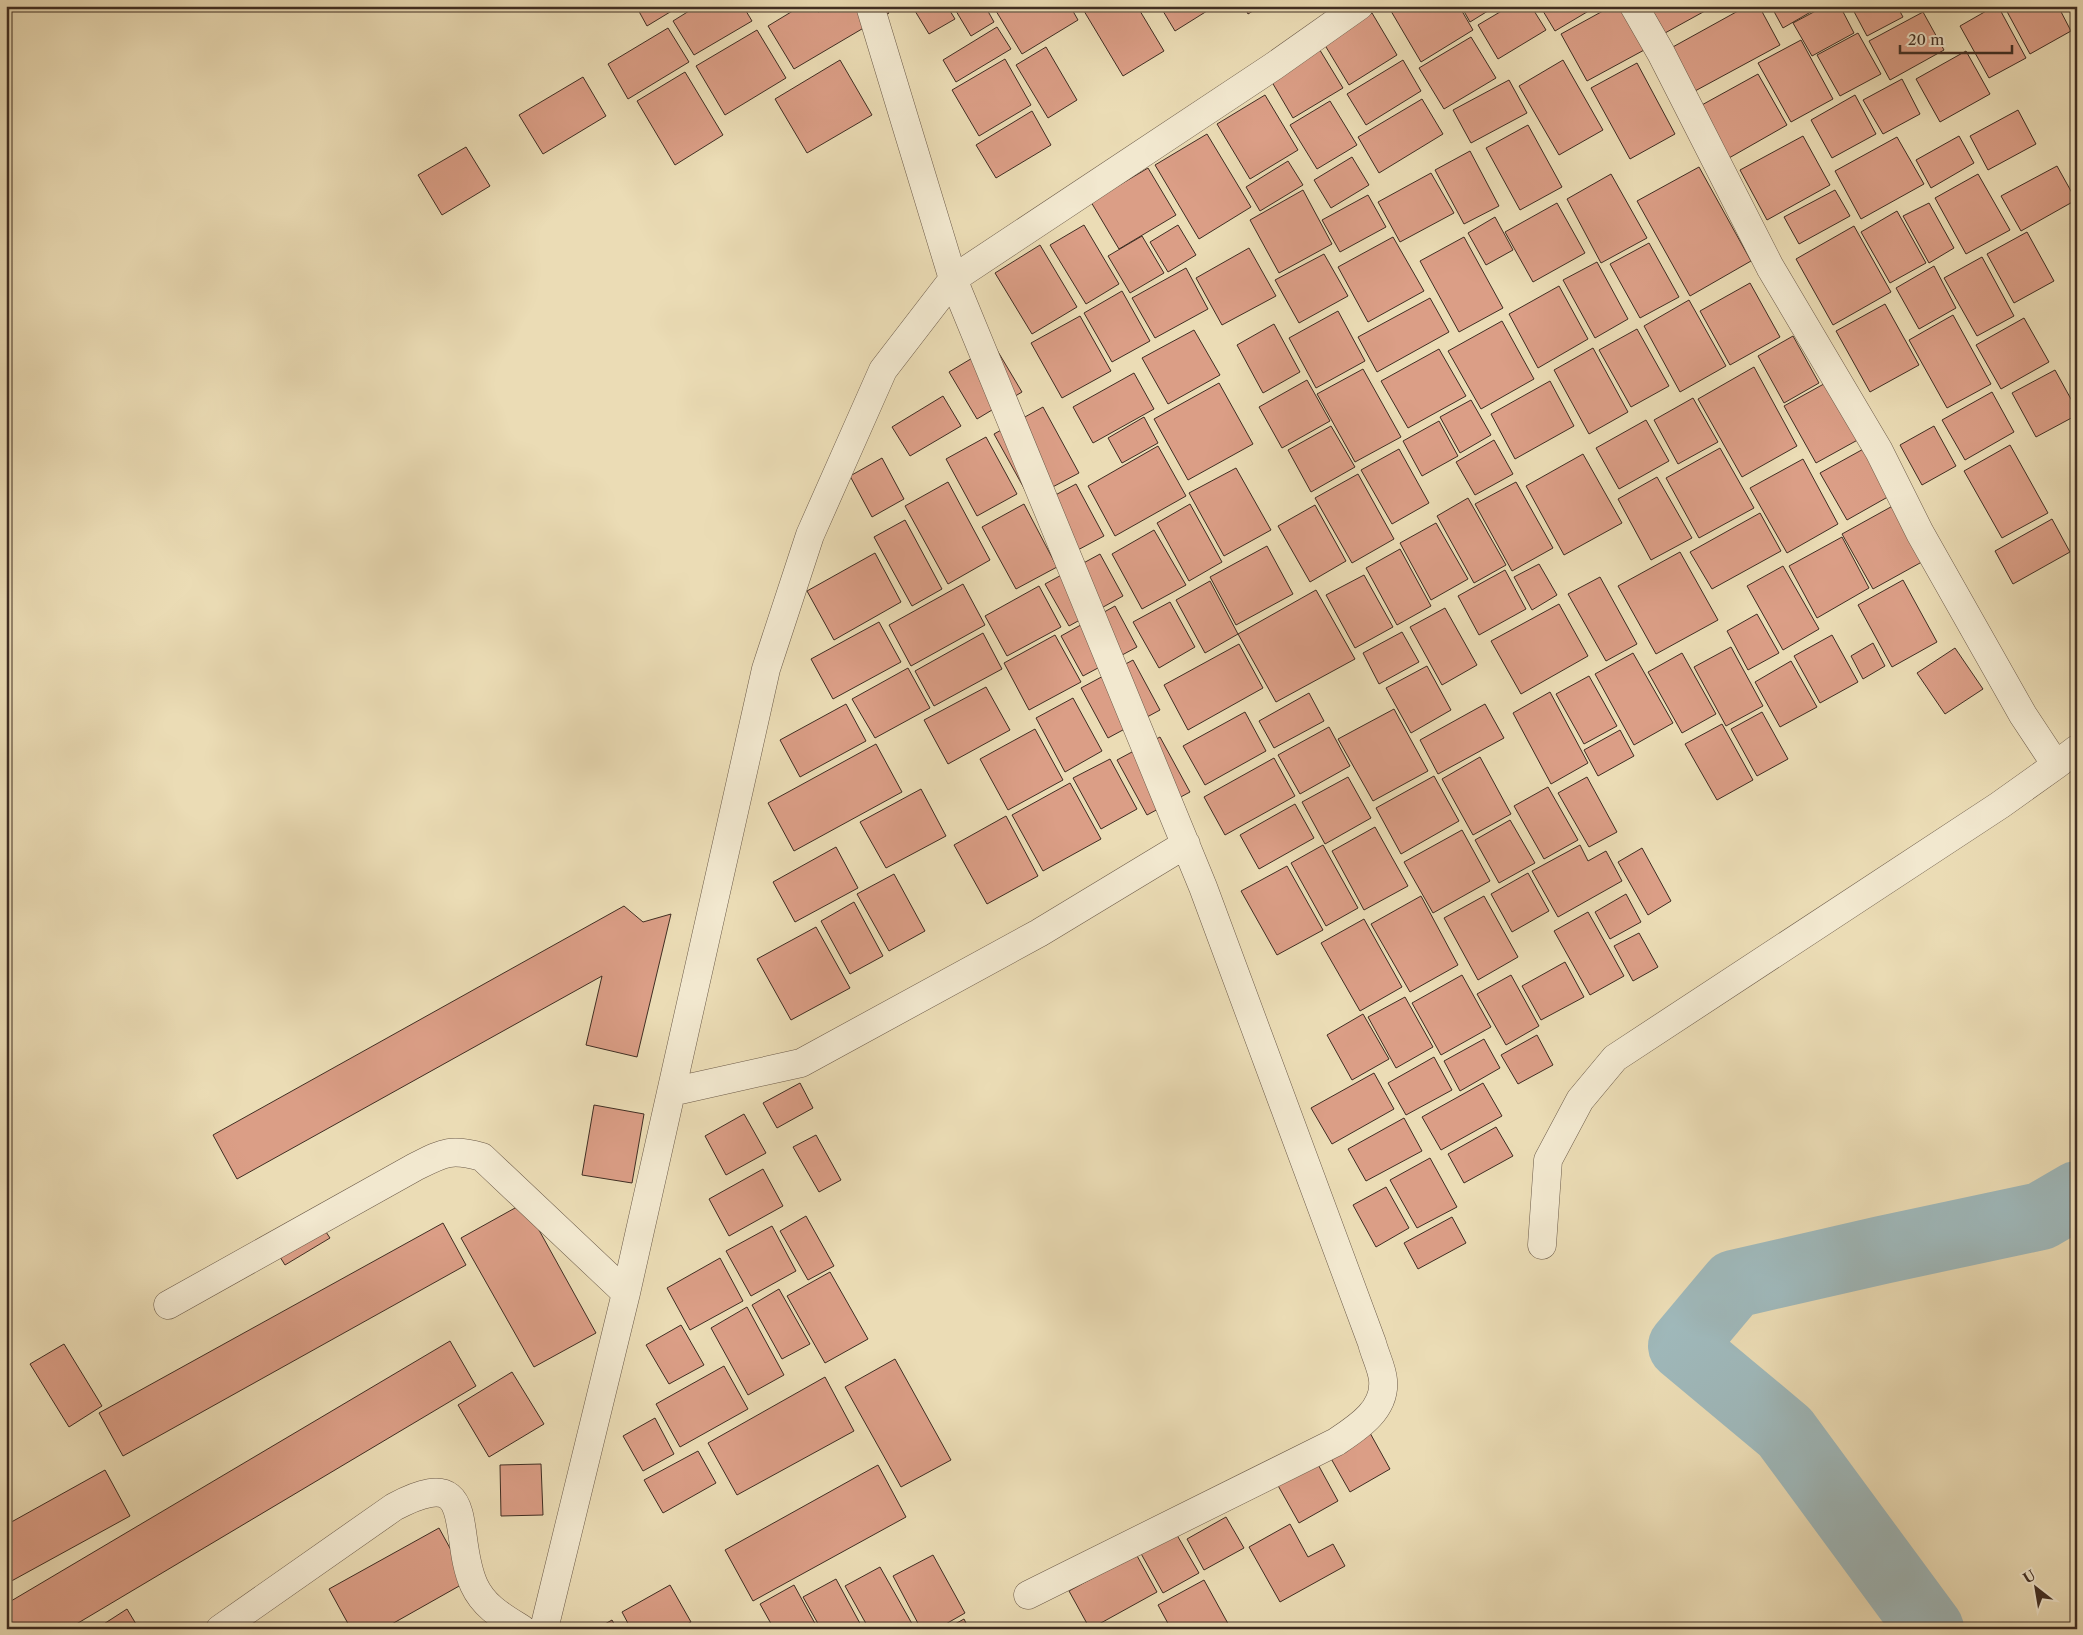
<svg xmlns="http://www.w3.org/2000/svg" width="2083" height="1635" font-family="'Libre Caslon Text',serif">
	<rect width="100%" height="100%" fill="#ebdcb5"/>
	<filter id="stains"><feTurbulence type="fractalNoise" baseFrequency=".004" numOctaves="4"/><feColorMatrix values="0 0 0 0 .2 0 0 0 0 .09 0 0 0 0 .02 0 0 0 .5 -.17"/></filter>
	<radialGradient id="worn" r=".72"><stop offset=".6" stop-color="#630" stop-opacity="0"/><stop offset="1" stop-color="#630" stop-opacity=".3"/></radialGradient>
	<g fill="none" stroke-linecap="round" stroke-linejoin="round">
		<!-- river -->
		<path stroke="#9fb8ba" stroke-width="68" d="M1930,1629L1785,1432L1682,1346L1734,1284L1882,1250L2041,1216L2077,1195"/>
	</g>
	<!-- building -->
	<path fill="#db9e86" stroke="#402e23" d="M636,6H680L647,26Z
		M697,6H743L752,21L694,55L673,21Z
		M801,6H814L818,12L828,6H884L889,13L794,69L768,26Z
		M912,6H947L955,19L929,34Z
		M953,6H985L994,22L971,36Z
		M993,6H1037L1038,9L1042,6H1070L1078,20L1022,54Z
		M1081,6H1137L1164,51L1123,76Z
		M1160,6H1215L1175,31Z
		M1244,6H1261L1248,14Z
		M1388,6H1459L1473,30L1421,62Z
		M1461,6H1496L1470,22Z
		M1510,6H1531L1546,30L1498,59L1478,25Z
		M1540,6H1597L1555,31Z
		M1612,6H1623L1646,49L1587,81L1561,34Z
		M1650,6H1714L1665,33Z
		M1747,6H1759L1780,45L1695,91L1671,48Z
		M1771,6H1821L1783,28Z
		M1825,6H1840L1854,33L1812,56L1793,23Z
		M1851,6H1897L1903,17L1867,36Z
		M1995,6H1998L2026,58L1989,78L1960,26Z
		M2004,6H2058L2071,31L2030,54Z
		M1923,12L1944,50L1890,80L1869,41Z
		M1372,13L1397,55L1349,85L1323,42Z
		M997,27L1011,49L956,82L943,60Z
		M668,28L689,62L628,99L608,64Z
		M757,30L786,78L725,115L696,66Z
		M1858,33L1881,74L1840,96L1817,55Z
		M1471,37L1496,78L1444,109L1419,68Z
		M1801,40L1833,99L1791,122L1758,63Z
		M1046,47L1077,100L1048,118L1016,65Z
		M1318,47L1343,88L1293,118L1269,77Z
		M1966,51L1990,94L1940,122L1916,79Z
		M1005,59L1031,105L979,136L952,90Z
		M840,60L872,115L807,153L775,99Z
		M1403,60L1421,91L1366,125L1347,94Z
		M1563,60L1603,130L1559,155L1519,86Z
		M1637,63L1675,134L1630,159L1591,88Z
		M685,72L723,135L675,165L637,101Z
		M1758,74L1787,125L1729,158L1700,106Z
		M583,77L606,116L543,154L519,115Z
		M1902,79L1920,114L1883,134L1863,100Z
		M1509,80L1527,113L1471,143L1453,110Z
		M1265,95L1298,150L1250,179L1217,124Z
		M1855,95L1876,134L1832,158L1811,120Z
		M1422,99L1443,134L1379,173L1358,137Z
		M1330,101L1357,145L1317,169L1290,125Z
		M2018,110L2036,144L1988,170L1970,136Z
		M1032,111L1051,145L996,178L976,145Z
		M1528,125L1562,187L1520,210L1486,148Z
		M1207,134L1251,207L1199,239L1155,165Z
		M1803,136L1830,185L1767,220L1740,170Z
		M1959,136L1974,163L1931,188L1916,160Z
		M1897,137L1924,184L1861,219L1835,171Z
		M466,147L490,186L442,215L418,175Z
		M1470,151L1499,206L1464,224L1435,170Z
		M1352,157L1369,185L1331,208L1314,180Z
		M1288,161L1303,185L1260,211L1246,187Z
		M2057,166L2076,200L2021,231L2001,196Z
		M1699,167L1751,261L1690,296L1637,201Z
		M1148,168L1176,215L1119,249L1091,202Z
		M1431,173L1454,213L1400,242L1378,202Z
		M1611,174L1647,238L1601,263L1567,199Z
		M1978,174L2010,230L1966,254L1935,198Z
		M1303,190L1332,244L1279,273L1250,220Z
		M1835,190L1850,216L1799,244L1784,217Z
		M1368,195L1386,227L1340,252L1322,220Z
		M1557,203L1585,253L1533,282L1505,232Z
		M1929,203L1954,248L1929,263L1903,216Z
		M1897,211L1926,263L1890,283L1861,232Z
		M1495,217L1513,250L1486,265L1468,233Z
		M1084,225L1119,284L1086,304L1050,245Z
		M1178,225L1196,255L1168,272L1150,242Z
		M1854,226L1891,292L1833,325L1796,259Z
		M2027,232L2054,281L2014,303L1987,254Z
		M1142,236L1164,273L1130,293L1108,256Z
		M1393,237L1424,291L1368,322L1338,267Z
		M1464,237L1503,308L1459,332L1420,261Z
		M1649,243L1679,297L1640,318L1610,264Z
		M1040,245L1077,307L1032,334L995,273Z
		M1249,248L1276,296L1222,325L1196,278Z
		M1324,254L1348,296L1299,323L1275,280Z
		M1982,257L2014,316L1977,336L1944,278Z
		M1597,262L1628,319L1595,338L1563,280Z
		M1934,266L1956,308L1919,329L1896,288Z
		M1186,268L1208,309L1155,338L1132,298Z
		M1750,283L1780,337L1730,365L1700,311Z
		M1559,286L1588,339L1538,368L1509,314Z
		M1122,291L1150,341L1112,362L1084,313Z
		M1430,298L1449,332L1377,372L1358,337Z
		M1689,300L1726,366L1680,392L1644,326Z
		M1885,304L1919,365L1870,392L1836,331Z
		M1338,311L1365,361L1316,388L1289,338Z
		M1953,315L1991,384L1947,408L1909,340Z
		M1080,316L1111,371L1062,398L1031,343Z
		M2024,318L2049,362L2001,389L1976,345Z
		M1502,321L1534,379L1481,409L1448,351Z
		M1274,324L1300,372L1263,393L1237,345Z
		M1637,329L1669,386L1631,407L1599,350Z
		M1194,330L1220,375L1168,404L1142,358Z
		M1793,336L1819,383L1784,403L1758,356Z
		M994,345L1022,392L977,419L949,372Z
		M1593,348L1628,412L1589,434L1554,370Z
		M1439,349L1466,396L1408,428L1381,381Z
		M1754,367L1797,446L1742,477L1698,399Z
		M1363,369L1401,437L1355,462L1317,394Z
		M2055,370L2077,410V415L2036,437L2012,393Z
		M1134,373L1154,409L1093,443L1073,407Z
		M1307,380L1330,421L1282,448L1259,407Z
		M1831,380L1863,437L1816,463L1784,406Z
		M1550,381L1574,426L1515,459L1491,414Z
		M1219,383L1253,444L1188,480L1154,419Z
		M1992,392L2014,432L1965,460L1942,420Z
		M943,396L961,426L910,456L892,427Z
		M1693,398L1718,442L1678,464L1654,420Z
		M1471,400L1491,435L1460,453L1440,417Z
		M1043,407L1079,473L1030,499L994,434Z
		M1144,417L1158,443L1122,463L1108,438Z
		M1646,420L1669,461L1619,489L1596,448Z
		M1439,421L1458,456L1422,476L1403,441Z
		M1331,426L1355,467L1311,492L1288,450Z
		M1934,426L1956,466L1922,485L1900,445Z
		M986,437L1017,494L977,516L946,459Z
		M1494,440L1513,474L1475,495L1456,462Z
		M2010,445L2048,513L2002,538L1964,471Z
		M1158,446L1186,496L1115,536L1088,486Z
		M1867,447L1893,494L1847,520L1820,473Z
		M1720,448L1754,508L1699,538L1666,478Z
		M1399,449L1429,503L1392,524L1361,470Z
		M1583,454L1622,523L1564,555L1526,486Z
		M882,458L904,499L872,517L850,476Z
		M1803,459L1838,524L1787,553L1750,488Z
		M1236,468L1271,530L1224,556L1189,493Z
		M1358,474L1394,539L1352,563L1315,498Z
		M1657,477L1692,538L1651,560L1618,499Z
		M948,482L990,560L948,584L905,506Z
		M1516,482L1553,548L1512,571L1475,504Z
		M1076,484L1104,536L1061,559L1033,507Z
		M1468,498L1506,565L1474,583L1437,516Z
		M1898,503L1929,558L1873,589L1842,534Z
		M1024,504L1057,567L1016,589L982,527Z
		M1190,504L1222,562L1189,581L1157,523Z
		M1315,505L1346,561L1310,582L1278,526Z
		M1760,513L1781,551L1712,589L1690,552Z
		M2052,519L2070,552L2013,584L1995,551Z
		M905,520L942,589L912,606L874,537Z
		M1436,523L1468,579L1431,600L1400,543Z
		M1154,530L1186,585L1142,609L1112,554Z
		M1842,537L1869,588L1817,618L1789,566Z
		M1267,546L1293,594L1236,625L1210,577Z
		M1400,549L1431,606L1397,625L1366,568Z
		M1680,552L1718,620L1656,654L1618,586Z
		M875,553L901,602L834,640L807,591Z
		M1100,554L1123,596L1069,626L1045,584Z
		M1539,564L1557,595L1532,610L1514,577Z
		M1783,566L1819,629L1783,650L1747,586Z
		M1505,570L1526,609L1479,635L1458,596Z
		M1364,575L1393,627L1355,648L1326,595Z
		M1600,577L1637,644L1606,661L1568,594Z
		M1903,580L1937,642L1892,667L1858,605Z
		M1210,581L1238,634L1205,653L1176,600Z
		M963,584L985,625L911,666L889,625Z
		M1039,586L1061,627L1007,656L985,616Z
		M1316,590L1355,659L1276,702L1238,634Z
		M1170,602L1195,647L1159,668L1133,622Z
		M1559,604L1588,656L1521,694L1491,641Z
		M1115,606L1137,647L1083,676L1061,636Z
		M1445,608L1477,665L1442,685L1410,627Z
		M1757,614L1779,653L1748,670L1727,631Z
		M879,622L901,662L833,699L811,659Z
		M1402,632L1419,662L1379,684L1363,653Z
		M983,633L1002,669L934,706L915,671Z
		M1055,635L1081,682L1029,710L1004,663Z
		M1832,635L1858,682L1820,703L1794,656Z
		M1873,643L1885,666L1863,679L1851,656Z
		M1239,644L1263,688L1188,730L1164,685Z
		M1731,647L1763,706L1726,726L1694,667Z
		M1955,648L1983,689L1945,714L1917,673Z
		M1633,653L1673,723L1634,745L1595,674Z
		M1682,653L1716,714L1682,733L1648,672Z
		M1133,660L1160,710L1108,738L1081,688Z
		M1791,661L1817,707L1780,727L1755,682Z
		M1427,666L1451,710L1411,733L1386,688Z
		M908,668L930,708L875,738L852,699Z
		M1589,676L1617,726L1584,744L1556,694Z
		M986,687L1010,730L948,764L924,720Z
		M1550,692L1588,763L1551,784L1513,713Z
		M1309,693L1324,721L1274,748L1259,721Z
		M1073,698L1102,751L1065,772L1036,718Z
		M846,704L866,741L800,777L780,740Z
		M1485,704L1504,738L1438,774L1420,740Z
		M1394,709L1428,771L1373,801L1338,739Z
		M1245,712L1266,751L1205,785L1183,746Z
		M1762,712L1788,759L1757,776L1731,729Z
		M1722,724L1753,780L1717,800L1685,744Z
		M1329,727L1350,766L1300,794L1278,755Z
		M1035,729L1063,780L1008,810L980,759Z
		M1620,730L1634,756L1598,776L1584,750Z
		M1160,737L1190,792L1147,815L1117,760Z
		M876,744L902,792L794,851L768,803Z
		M1480,757L1511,814L1473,835L1442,779Z
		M1274,758L1295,796L1225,835L1204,797Z
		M1110,759L1137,809L1101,829L1073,778Z
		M1434,776L1459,821L1401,854L1376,808Z
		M1348,777L1371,818L1325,844L1302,802Z
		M1587,777L1617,832L1589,847L1558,793Z
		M1070,783L1101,839L1043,871L1012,815Z
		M1548,787L1578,840L1544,859L1514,806Z
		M921,789L946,836L886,868L860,822Z
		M1295,804L1314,838L1259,869L1240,835Z
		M1006,816L1038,876L987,904L954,845Z
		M1510,820L1535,863L1499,883L1475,840Z
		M1375,827L1408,886L1364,910L1332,851Z
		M1462,830L1490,881L1433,913L1404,862Z
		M1323,845L1358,908L1326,926L1291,863Z
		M1580,845L1588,861L1606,851L1622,881L1558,917L1532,871Z
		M836,847L858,888L795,922L773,882Z
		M1642,848L1671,901L1648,915L1618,862Z
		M1287,866L1323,930L1277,955L1241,891Z
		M1528,873L1549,911L1512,932L1491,894Z
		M894,874L925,931L889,951L857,894Z
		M1626,894L1641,922L1610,939L1595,912Z
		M1421,896L1458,965L1410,992L1371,924Z
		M1484,896L1518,957L1478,980L1444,918Z
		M854,902L883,956L850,974L821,921Z
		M624,906L643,922L671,914L637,1057L586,1045L602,976L237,1179L213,1135Z
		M1588,912L1624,976L1590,995L1554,931Z
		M1364,919L1402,987L1360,1011L1321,943Z
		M816,927L850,988L791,1020L757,959Z
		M1639,933L1658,967L1633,981L1614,946Z
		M1565,962L1584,997L1541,1020L1522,986Z
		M1462,975L1491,1027L1441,1055L1412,1003Z
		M1511,975L1539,1026L1506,1045L1477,994Z
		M1405,997L1433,1047L1396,1068L1368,1017Z
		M1363,1014L1389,1059L1352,1080L1327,1035Z
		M1537,1035L1553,1065L1518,1084L1501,1055Z
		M1484,1039L1500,1068L1460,1091L1444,1061Z
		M1434,1057L1452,1090L1406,1115L1388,1083Z
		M1374,1073L1394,1109L1332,1144L1311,1108Z
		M800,1083L813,1108L777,1128L763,1103Z
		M1483,1083L1502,1116L1441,1150L1422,1117Z
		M594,1105L644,1114L632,1183L582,1175Z
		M744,1114L766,1153L726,1175L705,1136Z
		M1404,1118L1422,1151L1366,1181L1348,1149Z
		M1496,1127L1513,1156L1464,1183L1448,1154Z
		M816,1135L841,1180L819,1192L793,1147Z
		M1430,1158L1457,1207L1417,1228L1390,1180Z
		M763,1169L783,1206L729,1236L709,1199Z
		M1386,1187L1409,1228L1376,1247L1353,1205Z
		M524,1203L596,1333L534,1367L461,1238Z
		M314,1214L330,1238L285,1265L270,1241Z
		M806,1216L834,1266L808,1280L780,1231Z
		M1452,1217L1466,1243L1418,1269L1404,1243Z
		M443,1223L466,1265L123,1456L99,1413Z
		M772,1226L796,1271L751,1296L726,1251Z
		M720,1258L743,1301L690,1330L667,1288Z
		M830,1272L868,1339L825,1363L787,1296Z
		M779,1289L810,1344L782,1359L752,1305Z
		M747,1307L784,1375L748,1395L711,1328Z
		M681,1325L704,1365L669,1384L646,1345Z
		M450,1341L476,1386L68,1629H6V1604Z
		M64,1344L102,1406L69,1427L30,1364Z
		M895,1359L951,1460L901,1487L845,1387Z
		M724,1366L748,1409L680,1447L656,1404Z
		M512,1372L544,1424L489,1457L458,1405Z
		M825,1377L854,1431L737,1495L708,1443Z
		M655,1418L674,1454L643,1471L623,1436Z
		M1370,1433L1390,1469L1350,1492L1329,1455Z
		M698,1451L716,1483L663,1513L644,1480Z
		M1315,1459L1338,1501L1299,1523L1276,1482Z
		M541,1464L543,1515L501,1516L500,1465Z
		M878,1465L906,1517L753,1601L725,1550Z
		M105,1470L130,1516L6,1584V1525Z
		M1226,1517L1244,1548L1204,1570L1187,1539Z
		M1290,1524L1308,1557L1333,1544L1345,1566L1280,1602L1249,1547Z
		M439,1528L468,1581L383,1629H351L329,1589Z
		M1174,1530L1199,1573L1163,1593L1139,1550Z
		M1136,1554L1157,1592L1090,1629L1069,1591Z
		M933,1555L965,1613L937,1629H921L893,1576Z
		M880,1567L915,1629H869L845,1586Z
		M836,1579L863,1629H821L803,1597Z
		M1204,1580L1231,1629H1171L1158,1605Z
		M670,1585L691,1622L678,1629H631L622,1612Z
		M794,1585L818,1629H774L760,1604Z
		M127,1609L139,1629H96Z
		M964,1619L969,1629H946Z
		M612,1620L617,1629H596Z"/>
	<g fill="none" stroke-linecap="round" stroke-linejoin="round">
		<!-- minor casing -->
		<g stroke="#6b5a48" stroke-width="29">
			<path id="minor" d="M870,6L953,279L1203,887L1372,1343C1375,1355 1382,1368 1383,1380C1386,1410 1357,1428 1336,1442L1028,1595
				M2056,765L2077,749
				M671,1092L801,1063L1039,933L1186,844
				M1542,1245L1548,1160L1580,1100L1615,1058L2000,805L2056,765L2023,715L1920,533L1879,451L1770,267L1661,53L1634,6
				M168,1305L415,1167C443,1153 450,1148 482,1157L626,1293
				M220,1629L394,1507C480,1461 451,1535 474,1585C484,1607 503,1617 522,1629
				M544,1629L626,1293L766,669L810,535L883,370L953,279L1274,66L1359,6"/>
		</g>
		<!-- minor -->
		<use href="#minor" stroke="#f2e8cf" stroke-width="28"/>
	</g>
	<!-- margin -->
	<rect width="2083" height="1635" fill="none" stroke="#ebdcb5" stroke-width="25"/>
	<rect x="8" y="8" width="2068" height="1620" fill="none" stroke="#402e23" stroke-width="2.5"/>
	<rect x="12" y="12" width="2058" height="1610" fill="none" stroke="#402e23"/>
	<!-- north arrow -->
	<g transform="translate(2036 1588) rotate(329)" stroke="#f2e8cf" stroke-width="4" paint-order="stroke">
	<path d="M0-4L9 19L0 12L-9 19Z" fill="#402e23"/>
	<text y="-8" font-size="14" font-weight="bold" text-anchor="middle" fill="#402e23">U</text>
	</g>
	<!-- scale -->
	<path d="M1900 45v8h112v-8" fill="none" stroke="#402e23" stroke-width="2.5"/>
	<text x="1908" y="45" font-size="15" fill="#402e23" stroke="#f2e8cf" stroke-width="4" paint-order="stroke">20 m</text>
	<rect width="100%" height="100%" filter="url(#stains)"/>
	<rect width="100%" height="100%" fill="url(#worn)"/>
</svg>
